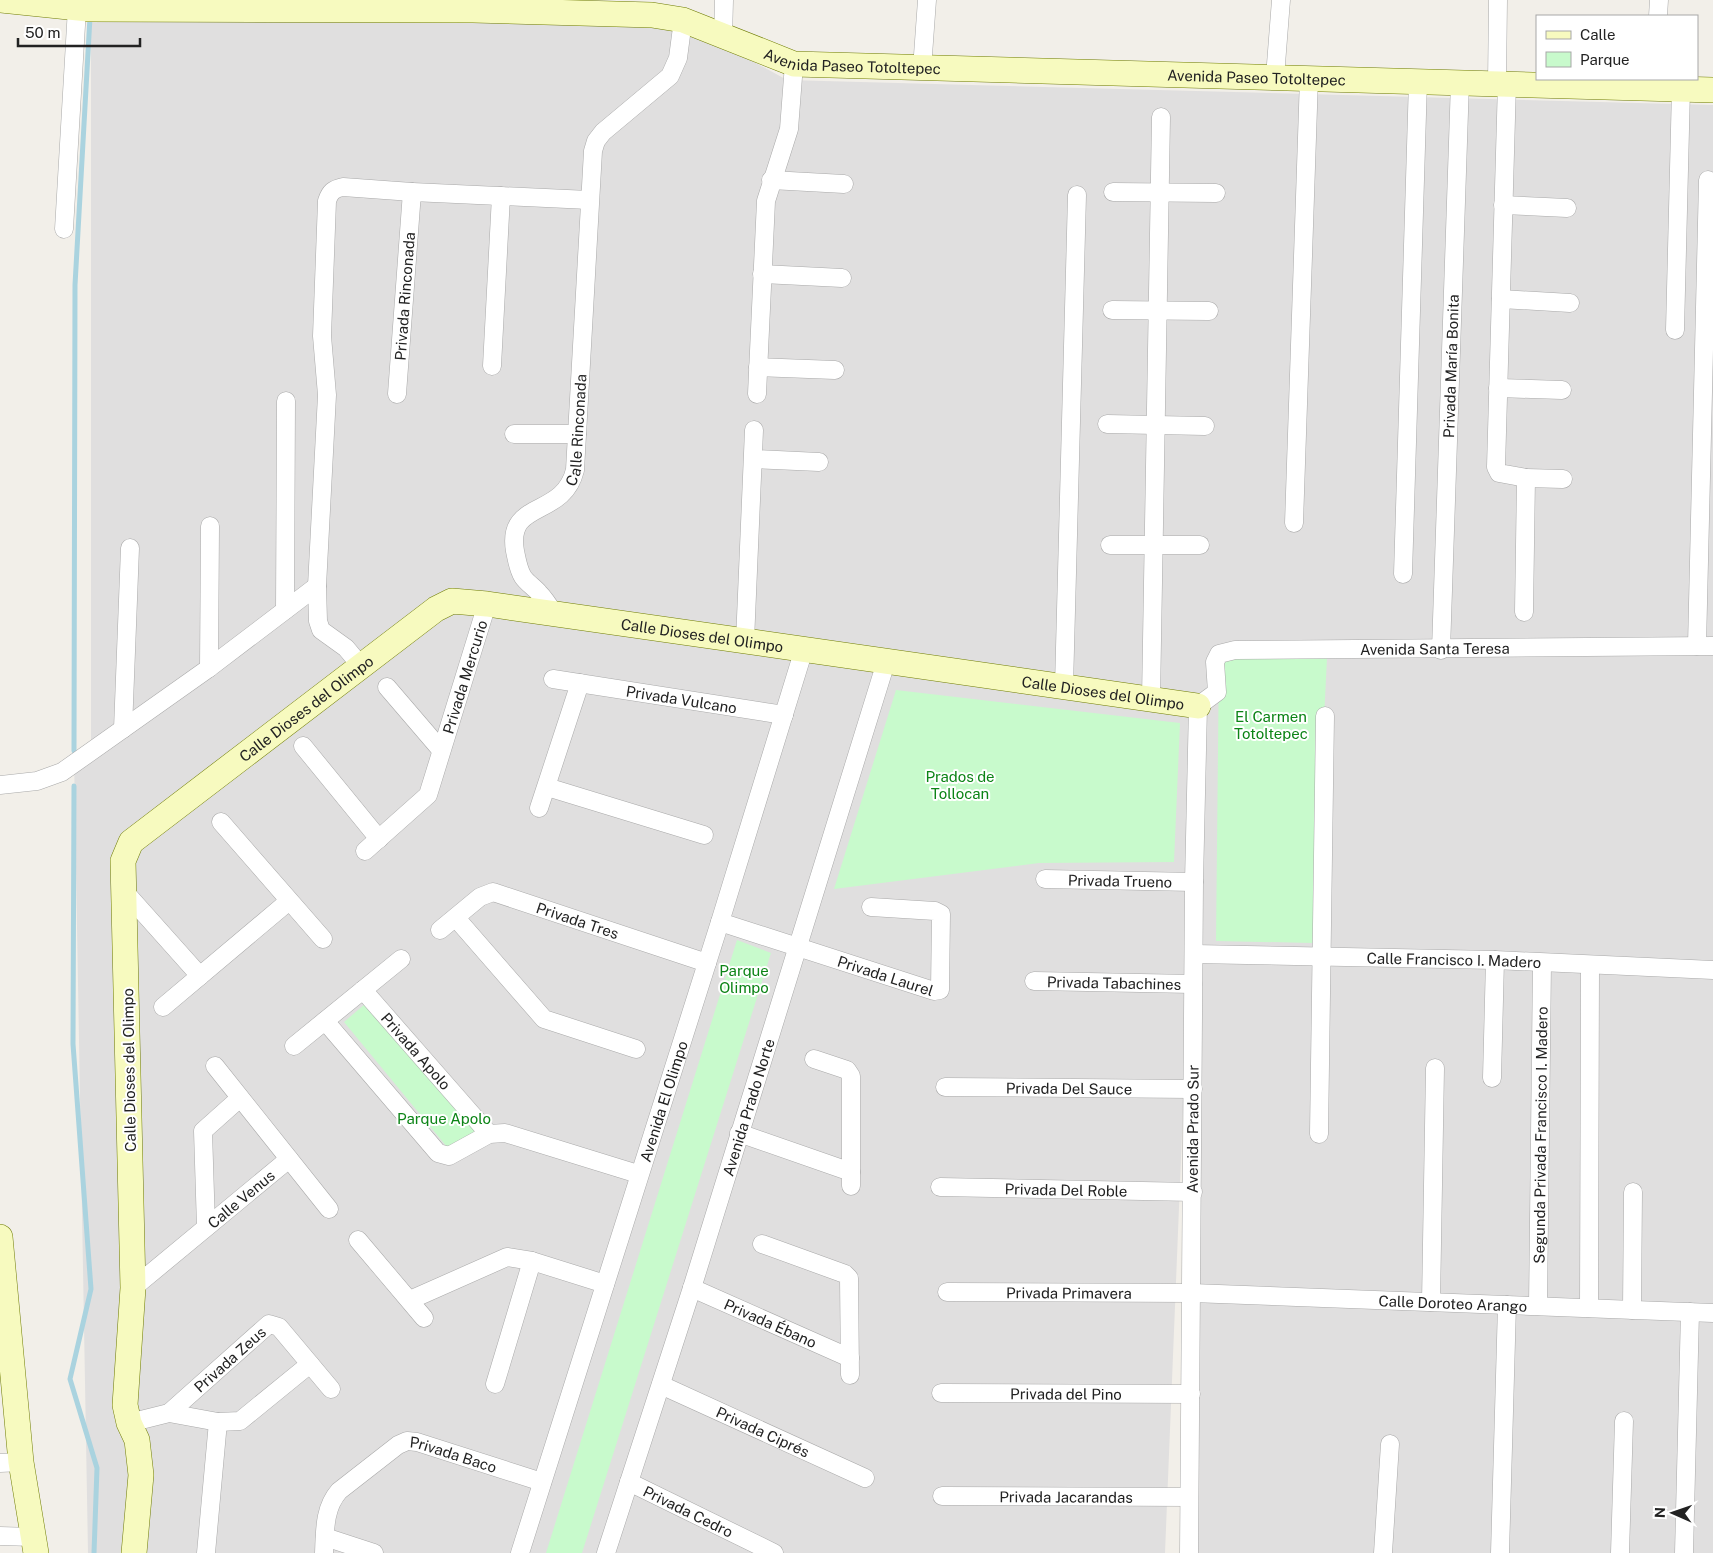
<svg xmlns="http://www.w3.org/2000/svg" width="1713" height="1553" font-family="'Public Sans',sans-serif">
	<rect width="100%" height="100%" fill="#f2efe9"/>
	<!-- residential -->
	<path fill="#e0dfdf" d="M91,6L670,16L787,80L1713,105V1553H1194L1198,739L1165,1553H88L74,756L91,750Z"/>
	<!-- park -->
	<path fill="#c8facc" d="M1219,654L1327,658L1313,943L1216,941Z
		M896,690L1180,723L1174,862L1039,863L834,889Z
		M737,940L771,953L582,1553H546Z
		M365,1004L477,1132L447,1147L344,1022Z"/>
	<g fill="none" stroke-linecap="round" stroke-linejoin="round">
		<!-- stream -->
		<path stroke="#aad3df" stroke-width="5" d="M74,751L75,285L90,17
			M74,786L73,1044L91,1289L70,1379L97,1468L94,1553"/>
		<!-- street casing -->
		<g stroke="#a9a9a9" stroke-width="19">
			<g id="street">
				<path d="M1658,16L1659,0"/>
				<path d="M723,38L724,0"/>
				<path d="M922,69L927,0"/>
				<path d="M1275,77L1281,0"/>
				<path d="M1497,83L1498,0"/>
				<path d="M1507,83L1496,467L1499,473L1526,478L1524,612"/>
				<path d="M771,180L844,184"/>
				<path d="M1113,192L1216,193"/>
				<path d="M1503,205L1567,208"/>
				<path d="M64,229L77,8"/>
				<path d="M762,274L842,278"/>
				<path d="M1501,299L1570,303"/>
				<path d="M1112,310L1209,311"/>
				<path d="M1675,330L1681,89"/>
				<path d="M492,366L501,196"/>
				<path d="M758,367L835,370"/>
				<path d="M1498,388L1562,390"/>
				<path id="s1" d="M397,394L412,192L589,200"/>
				<path d="M757,394L766,201L789,129L794,64"/>
				<path d="M1107,424L1205,426"/>
				<path d="M514,434H577"/>
				<path d="M754,459L819,462"/>
				<path d="M1526,478L1563,479"/>
				<path d="M1294,523L1309,78"/>
				<path d="M1110,545H1200"/>
				<path d="M1403,574L1418,81"/>
				<path d="M285,610L286,401"/>
				<path id="s2" d="M555,615C550,607 545,599 539,593C534,587 527,583 523,577C518,569 517,560 515,551C506,499 563,519 575,470L593,151L596,141L603,132L670,76L678,58L683,20"/>
				<path d="M745,641L754,430"/>
				<path d="M1697,646L1708,180"/>
				<path id="s3" d="M1441,650L1460,82"/>
				<path d="M361,666L346,648L321,630L318,621L317,586L327,395L322,336L327,201C330,192 333,189 343,187L412,192"/>
				<path d="M209,668L210,526"/>
				<path id="s4" d="M553,679L784,715"/>
				<path d="M1064,686L1077,195"/>
				<path d="M387,687L441,750"/>
				<path d="M1151,699L1161,117"/>
				<path d="M123,729L130,548"/>
				<path d="M303,746L379,839"/>
				<path d="M0,785L37,781L62,772L209,668L317,586"/>
				<path d="M547,787L704,835"/>
				<path d="M539,808L580,683"/>
				<path d="M221,822L323,939"/>
				<path id="s5" d="M365,851L428,795L487,604"/>
				<path id="s6" d="M1045,879L1194,882"/>
				<path d="M125,892L200,976"/>
				<path d="M456,918L544,1019L636,1049"/>
				<path id="s7" d="M720,922L934,991L940,990L941,914L935,911L871,907"/>
				<path id="s8" d="M440,930L480,897L493,892L707,963"/>
				<path id="s9" d="M1194,954L1495,960L1713,970"/>
				<path id="s10" d="M1034,981L1193,984"/>
				<path id="s11" d="M363,990L489,1134"/>
				<path d="M163,1007L289,901"/>
				<path d="M325,1021L438,1153L449,1156L489,1134L505,1133L638,1174"/>
				<path d="M294,1046L401,959"/>
				<path d="M814,1059L847,1070L851,1076V1186"/>
				<path d="M215,1066L329,1209"/>
				<path d="M1492,1078L1495,960"/>
				<path id="s12" d="M945,1087L1193,1089"/>
				<path d="M739,1133L851,1172"/>
				<path d="M1319,1134L1325,716"/>
				<path id="s13" d="M940,1187L1193,1192"/>
				<path d="M206,1227L203,1131L240,1098"/>
				<path d="M358,1240L424,1318"/>
				<path d="M762,1244L845,1274L849,1278L850,1375"/>
				<path id="s14" d="M133,1288L289,1159"/>
				<path id="s15" d="M692,1288L850,1358"/>
				<path id="s16" d="M947,1292L1192,1293L1713,1313"/>
				<path d="M410,1300L507,1257L532,1261L605,1284"/>
				<path d="M1431,1302L1435,1068"/>
				<path id="s17" d="M1538,1306L1542,963"/>
				<path d="M1589,1308L1590,965"/>
				<path d="M1632,1310L1633,1192"/>
				<path d="M495,1384L532,1261"/>
				<path id="s18" d="M661,1385L865,1478"/>
				<path id="s19" d="M941,1393L1191,1394"/>
				<path id="s20" d="M169,1413L269,1324L279,1327L331,1389"/>
				<path d="M129,1423L169,1413L218,1422L240,1421L310,1364"/>
				<path d="M0,1463L21,1462"/>
				<path id="s21" d="M629,1482L774,1553"/>
				<path id="s22" d="M942,1496L1189,1497"/>
				<path d="M0,1536L33,1537"/>
				<path d="M325,1537L374,1553"/>
				<path d="M206,1553L218,1422"/>
				<path id="s23" d="M324,1553C325,1531 324,1508 339,1491L398,1445L407,1441L417,1442L542,1482"/>
				<path id="s24" d="M520,1553L720,922L804,649"/>
				<path id="s25" d="M606,1553L692,1288L886,662"/>
				<path id="s26" d="M1189,1553L1194,882L1198,706L1217,692L1215,662L1219,654L1235,650L1713,646"/>
				<path d="M1383,1553L1390,1444"/>
				<path d="M1500,1553L1507,1305"/>
				<path d="M1620,1553L1624,1421"/>
				<path d="M1684,1553L1690,1312"/>
			</g>
		</g>
		<!-- secondary casing -->
		<g stroke="#707d05" stroke-width="26">
			<g id="secondary">
				<path id="s27" d="M0,0L88,9L473,10L652,15L683,20L794,64L1713,90"/>
				<path d="M0,1237L21,1462L36,1553"/>
				<path id="s28" d="M134,1553L141,1475L137,1440L129,1423L125,1405L133,1288L123,861L131,842L436,609L452,601L487,604L1198,706"/>
			</g>
		</g>
		<!-- street -->
		<use href="#street" stroke="#fff" stroke-width="18"/>
		<!-- secondary -->
		<use href="#secondary" stroke="#f7fabf" stroke-width="25"/>
	</g>
	<g text-anchor="middle" dominant-baseline="central" stroke-width="4" stroke-linejoin="round" paint-order="stroke">
		<!-- street labels -->
		<g font-size="15" fill="#222" stroke="#fff">
			<text stroke="none"><textPath href="#s27" startOffset="861">Avenida Paseo Totoltepec</textPath></text>
			<text stroke="none"><textPath href="#s27" startOffset="1266">Avenida Paseo Totoltepec</textPath></text>
			<text stroke="none"><textPath href="#s1" startOffset="98">Privada Rinconada</textPath></text>
			<text stroke="none"><textPath href="#s3" startOffset="284">Privada María Bonita</textPath></text>
			<text stroke="none"><textPath href="#s2" startOffset="226">Calle Rinconada</textPath></text>
			<text stroke="none"><textPath href="#s28" startOffset="1370">Calle Dioses del Olimpo</textPath></text>
			<text stroke="none"><textPath href="#s26" startOffset="1126">Avenida Santa Teresa</textPath></text>
			<text stroke="none"><textPath href="#s5" startOffset="208">Privada Mercurio</textPath></text>
			<text stroke="none"><textPath href="#s28" startOffset="1775">Calle Dioses del Olimpo</textPath></text>
			<text stroke="none"><textPath href="#s4" startOffset="130">Privada Vulcano</textPath></text>
			<text stroke="none"><textPath href="#s28" startOffset="936">Calle Dioses del Olimpo</textPath></text>
			<text stroke="none"><textPath href="#s6" startOffset="75">Privada Trueno</textPath></text>
			<text stroke="none"><textPath href="#s8" startOffset="155">Privada Tres</textPath></text>
			<text stroke="none"><textPath href="#s9" startOffset="260">Calle Francisco I. Madero</textPath></text>
			<text stroke="none"><textPath href="#s7" startOffset="174">Privada Laurel</textPath></text>
			<text stroke="none"><textPath href="#s10" startOffset="80">Privada Tabachines</textPath></text>
			<text stroke="none"><textPath href="#s11" startOffset="81">Privada Apolo</textPath></text>
			<text transform="translate(129 1070) rotate(-91)">Calle Dioses del Olimpo</text>
			<text stroke="none"><textPath href="#s12" startOffset="124">Privada Del Sauce</textPath></text>
			<text stroke="none"><textPath href="#s24" startOffset="474">Avenida El Olimpo</textPath></text>
			<text stroke="none"><textPath href="#s25" startOffset="468">Avenida Prado Norte</textPath></text>
			<text stroke="none"><textPath href="#s26" startOffset="424">Avenida Prado Sur</textPath></text>
			<text stroke="none"><textPath href="#s17" startOffset="171">Segunda Privada Francisco I. Madero</textPath></text>
			<text stroke="none"><textPath href="#s13" startOffset="126">Privada Del Roble</textPath></text>
			<text stroke="none"><textPath href="#s14" startOffset="140">Calle Venus</textPath></text>
			<text stroke="none"><textPath href="#s16" startOffset="122">Privada Primavera</textPath></text>
			<text stroke="none"><textPath href="#s16" startOffset="506">Calle Doroteo Arango</textPath></text>
			<text stroke="none"><textPath href="#s15" startOffset="86">Privada Ébano</textPath></text>
			<text stroke="none"><textPath href="#s20" startOffset="81">Privada Zeus</textPath></text>
			<text stroke="none"><textPath href="#s19" startOffset="125">Privada del Pino</textPath></text>
			<text stroke="none"><textPath href="#s18" startOffset="112">Privada Ciprés</textPath></text>
			<text stroke="none"><textPath href="#s23" startOffset="198">Privada Baco</textPath></text>
			<text stroke="none"><textPath href="#s22" startOffset="124">Privada Jacarandas</textPath></text>
			<text stroke="none"><textPath href="#s21" startOffset="66">Privada Cedro</textPath></text>
		</g>
		<!-- park labels -->
		<g font-size="15" fill="#0c8416" stroke="#fff">
			<text x="1271" y="716">El Carmen<tspan x="1271" dy="17">Totoltepec</tspan></text>
			<text x="960" y="776">Prados de<tspan x="960" dy="17">Tollocan</tspan></text>
			<text x="744" y="970">Parque<tspan x="744" dy="17">Olimpo</tspan></text>
			<text x="444" y="1118">Parque Apolo</text>
		</g>
	</g>
	<!-- legend -->
	<rect x="1536" y="15" width="162" height="65" fill="#ffffff" stroke="#a7a7a7"/>
	<rect x="1546" y="31" width="25" height="8" fill="#f7fabf" stroke="#a7a7a7"/>
	<text x="1580" y="40" font-size="15" fill="#222222">Calle</text>
	<rect x="1546" y="52" width="25" height="15" fill="#c8facc" stroke="#a7a7a7"/>
	<text x="1580" y="65" font-size="15" fill="#222222">Parque</text>
	<!-- north arrow -->
	<g transform="translate(1673 1513) rotate(272)" stroke="#ffffff" stroke-width="4" paint-order="stroke">
	<path d="M0-4L9 19L0 12L-9 19Z" fill="#222222"/>
	<text y="-8" font-size="14" font-weight="bold" text-anchor="middle" fill="#222222">N</text>
	</g>
	<!-- scale -->
	<path d="M18 38v8h122v-8" fill="none" stroke="#222222" stroke-width="2.5"/>
	<text x="25" y="38" font-size="15" fill="#222222" stroke="#ffffff" stroke-width="4" paint-order="stroke">50 m</text>
</svg>
